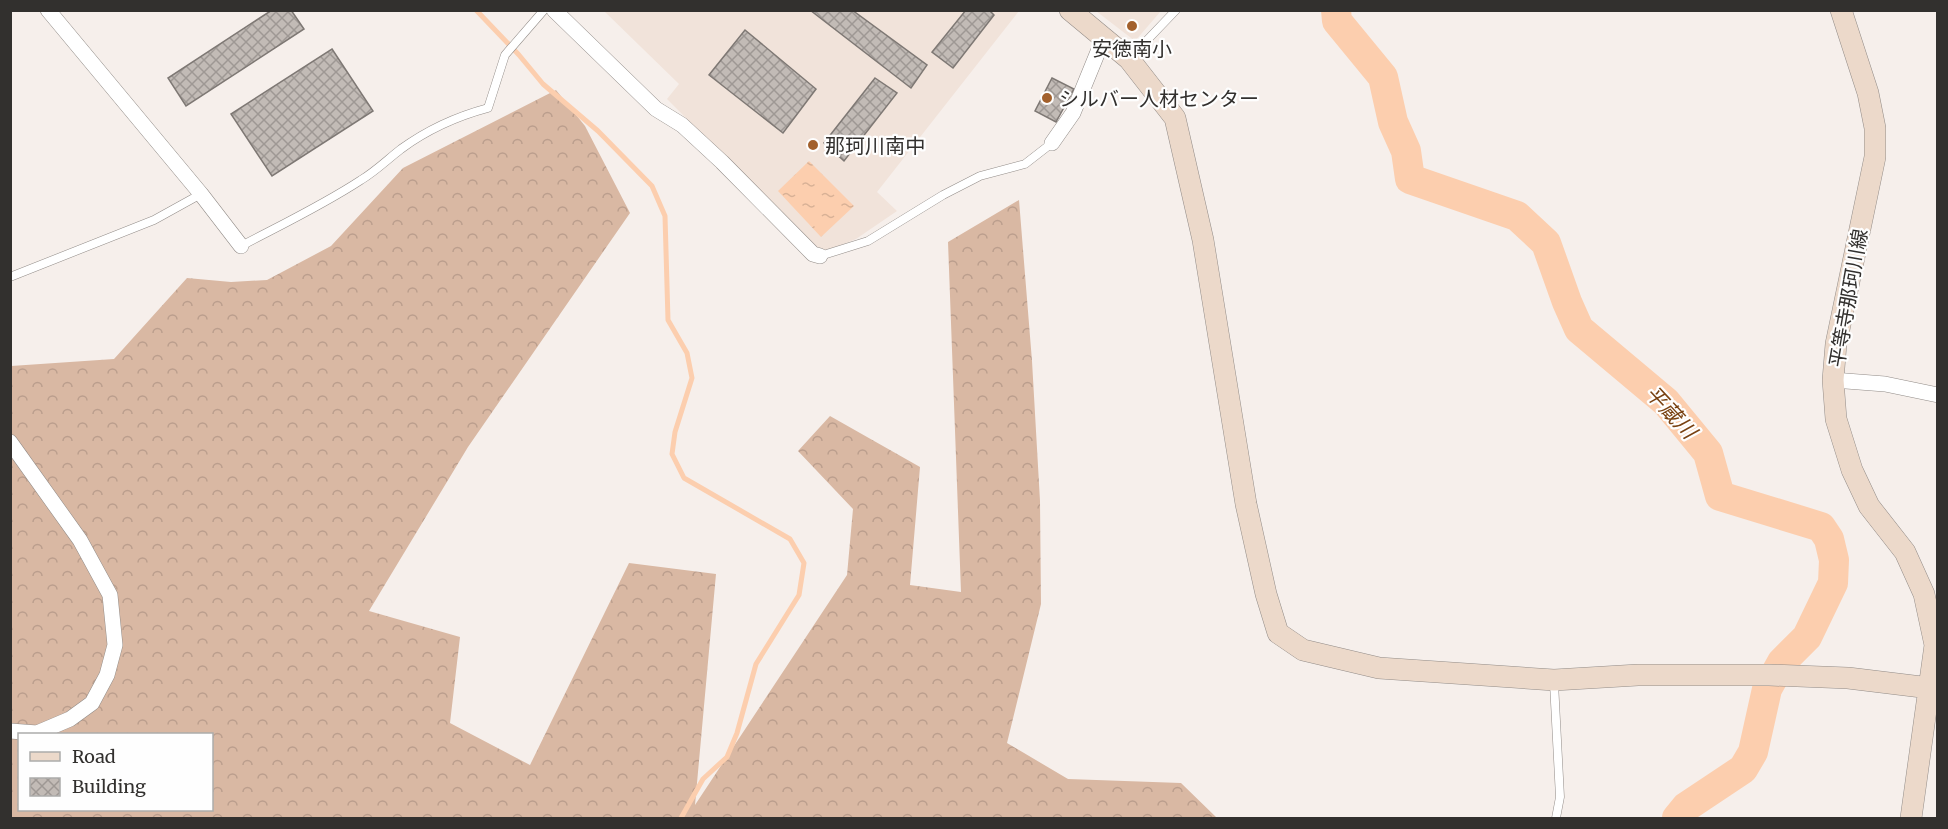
<svg xmlns="http://www.w3.org/2000/svg" width="1948" height="829" font-family="Merriweather,'Noto Sans JP',serif">
	<defs>
		<pattern id="forest-crowns" width="20" height="18" patternUnits="userSpaceOnUse" patternTransform="scale(1.5)"><rect width="20" height="18" fill="#d9b8a3"/><path d="M2 6a3 3 0 1 1 6 0M12 15a3 3 0 1 1 6 0" fill="none" stroke="#bb9e8d"/></pattern>
		<pattern id="water-ripples" width="26" height="14" patternUnits="userSpaceOnUse" patternTransform="scale(1.5)"><rect width="26" height="14" fill="#fcceae"/><path d="M2 4q2-2 4 0t4 0M15 11q2-2 4 0t4 0" fill="none" stroke="#d8b196"/></pattern>
		<pattern id="building-cross-hatch" width="8" height="8" patternUnits="userSpaceOnUse" patternTransform="scale(1.5)"><rect width="8" height="8" fill="#c2bbb6"/><path d="M0 0l8 8M0 8l8-8" fill="none" stroke="#9e9894"/></pattern>
	</defs>
	<rect width="100%" height="100%" fill="#f6efeb"/>
	<!-- built -->
	<path fill="#f1e3da" d="M604,11H1019L877,192L897,211L856,239L832,249L818,250L667,99L679,84Z
		M1096,11H1161L1135,41Z"/>
	<!-- forest -->
	<path fill="url(#forest-crowns)" fill-rule="evenodd" d="M556,90L585,126L630,213L468,447L369,611L460,637L450,723L530,765L629,563L716,574L695,805L847,575L853,509L798,451L830,416L920,467L910,585L961,592L948,242L1019,200L1032,361L1040,501L1041,604L1007,743L1068,779L1181,783L1217,818H11V366L114,359L187,278L231,282L267,280L331,246L403,168ZM20,734H212V810H20Z"/>
	<!-- water -->
	<path fill="url(#water-ripples)" d="M809,161L854,206L821,237L778,191Z"/>
	<g fill="none" stroke-linecap="round" stroke-linejoin="round">
		<!-- stream -->
		<path stroke="#fcceae" stroke-width="5" d="M476,10L519,55L543,84L598,131L652,186L665,216L668,320L687,353L692,378L675,432L672,454L684,478L790,539L804,563L799,595L756,664L737,733L727,757L703,779L681,818"/>
		<!-- river -->
		<path stroke="#fcceae" stroke-width="30" d="M1336,10L1337,21L1383,77L1393,122L1406,151L1410,179L1517,216L1546,243L1567,302L1579,329L1666,402L1708,453L1720,496L1821,527L1829,539L1834,560L1833,583L1807,637L1782,662L1767,689L1753,752L1743,769L1686,807L1677,818"/>
	</g>
	<!-- building -->
	<path fill="url(#building-cross-hatch)" stroke="#7e7874" stroke-width="1.5" d="M272,10H291L304,29L186,106L168,78Z
		M810,10H852L927,65L911,88Z
		M966,10H989L994,15L953,68L932,52Z
		M745,30L816,89L783,133L709,75Z
		M332,49L373,111L272,176L231,114Z
		M875,78L897,93L844,161L824,143Z
		M1052,78L1074,89L1056,122L1035,111Z"/>
	<g fill="none" stroke-linecap="round" stroke-linejoin="round">
		<!-- lane casing -->
		<g stroke="#928c88" stroke-width="9">
			<path id="lane" d="M1130,58L1176,10
				M241,246C281,225 323,205 361,180C376,171 388,159 401,149C427,130 458,116 488,108L505,55L544,10
				M820,256L868,241L943,195L980,176L1025,164L1052,143
				M10,277L154,220L201,194
				M1554,683L1560,797L1556,818"/>
		</g>
		<!-- street casing -->
		<g stroke="#928c88" stroke-width="16">
			<path id="street" d="M48,10L201,194L241,246
				M554,10L656,109L682,125L722,162L813,254L820,256
				M1052,143L1073,113L1104,37
				M1833,380L1885,384L1938,395
				M10,442L80,540L110,595L115,645L107,675L92,703L70,719L37,733L10,731"/>
		</g>
		<!-- secondary casing -->
		<g stroke="#928c88" stroke-width="22">
			<path id="secondary" d="M1070,10L1129,59L1175,118L1203,240L1246,504L1266,594L1278,633L1303,650L1379,668L1554,680L1638,675H1769L1848,678L1930,688
				M1841,10L1868,93L1875,128V157L1836,344L1833,380L1836,419L1852,470L1869,506L1905,552L1924,594L1935,645L1911,818"/>
		</g>
		<!-- lane -->
		<use href="#lane" stroke="#fff" stroke-width="8"/>
		<!-- street -->
		<use href="#street" stroke="#fff" stroke-width="15"/>
		<!-- secondary -->
		<use href="#secondary" stroke="#ecd9ca" stroke-width="21"/>
	</g>
	<!-- markers -->
	<g fill="#a2602c" stroke="#fefefe" stroke-width="2">
		<circle cx="1132" cy="26" r="6"/>
		<circle cx="1047" cy="98" r="6"/>
		<circle cx="813" cy="145" r="6"/>
	</g>
	<g text-anchor="middle" dominant-baseline="central" stroke-width="4.5" stroke-linejoin="round" paint-order="stroke">
		<!-- poi labels -->
		<g font-size="20" fill="#32302e" stroke="#fefefe" text-anchor="start">
			<text x="1132" y="48" text-anchor="middle">安徳南小</text>
			<text x="1059" y="98">シルバー人材センター</text>
			<text x="825" y="145">那珂川南中</text>
		</g>
		<!-- street labels -->
		<g font-size="20" fill="#32302e" stroke="#fefefe">
			<text transform="translate(1848 298) rotate(-80)">平等寺那珂川線</text>
		</g>
		<!-- water labels -->
		<g font-size="21" font-style="italic" fill="#794111" stroke="#fefefe">
			<text transform="translate(1671 412) rotate(47)">平蔵川</text>
		</g>
	</g>
	<!-- border -->
	<rect width="1948" height="829" fill="none" stroke="#32302e" stroke-width="24"/>
	<!-- legend -->
	<rect x="18" y="733" width="195" height="78" fill="#fefefe" stroke="#acacab" stroke-width="1.5"/>
	<rect x="30" y="752" width="30" height="9" fill="#ecd9ca" stroke="#acacab" stroke-width="1.5"/>
	<text x="72" y="763" font-size="18" fill="#32302e">Road</text>
	<rect x="30" y="778" width="30" height="18" fill="url(#building-cross-hatch)" stroke="#acacab" stroke-width="1.5"/>
	<text x="72" y="793" font-size="18" fill="#32302e">Building</text>
</svg>
